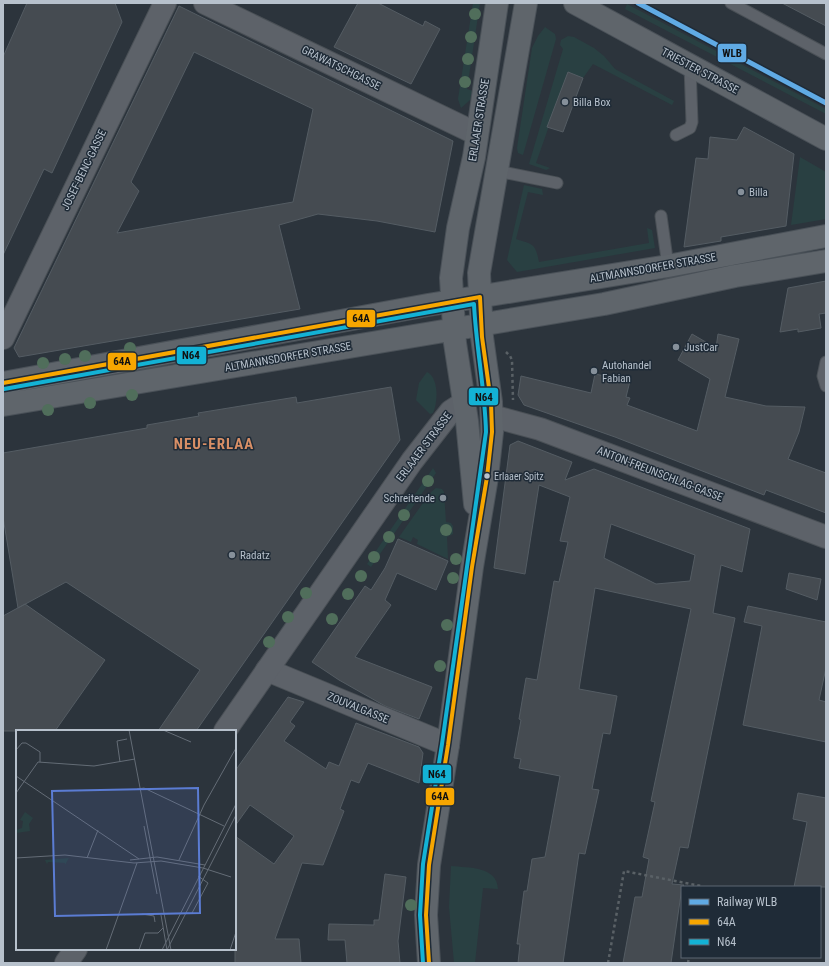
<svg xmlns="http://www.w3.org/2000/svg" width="829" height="966" font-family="'Roboto Condensed',sans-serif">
	<rect width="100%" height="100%" fill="#2c343c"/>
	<!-- green -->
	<path fill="#294042" d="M473,3H480L467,89L473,91L470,100L461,108L458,99Z
		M627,4L826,109V114L625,9Z
		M545,27L555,34L556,39L523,155L518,153L517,148L532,48L538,36Z
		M568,36L574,37L594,48L604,56L615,69L674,101L672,105L593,64L583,78L568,72L536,163L550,168L546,170L529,164L563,49L560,45L561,40Z
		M800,157L826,172V219L791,225Z
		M524,185L542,189L543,195L528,192L516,239C534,245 535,243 539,262L649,243L647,228L652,230L655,248L517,272L507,260Z
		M427,372C439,378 438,402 433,413L430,414L416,400L419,383Z
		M433,468L436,473L371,567L367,564Z
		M436,488L442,489L444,492L446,522L451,523L453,526V534L447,537L448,559L417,544L418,540L413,537L411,542L399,537L430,493Z
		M451,866C469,868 497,866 498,889L483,888L475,963H454L449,907Z"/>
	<!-- building -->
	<path fill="#454b51" stroke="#545c63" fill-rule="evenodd" d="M27,3H115L122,22L52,173L44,169L3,255V57Z
		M358,3H378L423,26L425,21L440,29L411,84L334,47Z
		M782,3H826V26Z
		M179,6L453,141L435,232L377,221L318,214L279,225L300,309L19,357L14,348ZM194,52L313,109L293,202L117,233L139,191L131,182Z
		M568,72L583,78L563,132L547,127Z
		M744,127L794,154L786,226L721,237V241L684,247L696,158L708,159L710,137L737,140Z
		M826,281V313L819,314L821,328L798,332V329L780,332L788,288Z
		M692,334L716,348L718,334L739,339L725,397L766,406L805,407L799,432L788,459L826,473V513L766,490L764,495L615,437L524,405L518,395L521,376L591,393L595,374L630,381L626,397L630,398L627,405L697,431L710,379L678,360Z
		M391,387L400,440L196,731H158L200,670L66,582L18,608L3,517V453L147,428V425L199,416L198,413L296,397L297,403Z
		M518,441L572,462L565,480L594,469L750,529L742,572L721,565L713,613L735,618L688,848L680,847L672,884L684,885L682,887L671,963H623L635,897H642L649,859L643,857L655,802L651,801L691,609L595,588L579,689L617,696L610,734L603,733L592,789L599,790L585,854L579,853L563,963H518L520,944H517L524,891H527L532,859L545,857L560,776L519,768L521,759L514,758L521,720L519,719L526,678L537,680L554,581L559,582L568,542L560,541L570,497L539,485L525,574L494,568L510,445ZM611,524L695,555L690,581L656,584L604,558Z
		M398,539L448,561L436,590L397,573L385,600L391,605L355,657L432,687L419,719L385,706L339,680L312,662L365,586L371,590L385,568Z
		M789,573L821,579L817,600L786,589Z
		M25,604L105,660L55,731H3V616Z
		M748,606L826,622V668L819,700L826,702V742L743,725L762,626L744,622Z
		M288,697L304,702L290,722L295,726L284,741L326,769L329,762L339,766L356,723L419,747L423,753L419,783L368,763L359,783L351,780L340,809L344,811L323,865L302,863L275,939H299L301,963H235V836L274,864L294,836L250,805L235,826V771Z
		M798,793L826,798V887H794L807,822L793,819Z
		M385,874L406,877L398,941L400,963H347L345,940H328L329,924L374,925V920H379Z"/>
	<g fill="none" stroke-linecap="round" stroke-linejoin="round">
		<!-- service casing -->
		<g stroke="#4a5056" stroke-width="13">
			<path id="service" d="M731,3L826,54
				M676,135L690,128L692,122L690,66
				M497,171L557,183
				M661,216L668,266
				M826,362L823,376L826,386"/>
		</g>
		<!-- minor casing -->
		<g stroke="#4a5056" stroke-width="24">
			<path id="minor" d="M205,3L477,134
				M3,338L165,3
				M492,416L540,429L826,537
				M267,670L448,745"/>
		</g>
		<!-- tertiary casing -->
		<g stroke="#4a5056" stroke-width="24">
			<path id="tertiary" d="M225,731L412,461L451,411L465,402
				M66,963L76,949"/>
		</g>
		<!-- primary casing -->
		<g stroke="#4a5158" stroke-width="24">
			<path id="primary" d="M575,3L826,139
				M3,383L428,305L668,266L826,236
				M3,405L604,304L735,276L826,261
				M475,504L467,421L455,343L451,278L458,228L474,157L497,3
				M429,963L426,915L429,865L448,745L472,567L487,477L492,432L491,402L482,337L479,273L526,3"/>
		</g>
		<!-- path -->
		<path stroke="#5a6166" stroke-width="2.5" stroke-dasharray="3 3" stroke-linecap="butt" d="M506,352L510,356L512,360L513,400
			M608,963L624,871L701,886V887
			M688,963L689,957"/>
		<!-- service -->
		<use href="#service" stroke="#5d6269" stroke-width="11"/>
		<!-- minor -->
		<use href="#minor" stroke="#5d6269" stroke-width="22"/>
		<!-- tertiary -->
		<use href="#tertiary" stroke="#5d6269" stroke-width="22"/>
		<!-- primary -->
		<use href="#primary" stroke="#5f656b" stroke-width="22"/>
		<!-- bus-1 casing -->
		<g stroke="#1f2b37" stroke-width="7">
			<path id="bus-1" d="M3,383L480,297
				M429,963L426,915L429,865L448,745L472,567L487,477L492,432L491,402L482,337L480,297"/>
		</g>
		<!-- bus-2 casing -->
		<g stroke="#1f2b37" stroke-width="7">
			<path id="bus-2" d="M4,389L474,304C476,347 485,389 486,432L442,744L423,864L420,915L423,963"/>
		</g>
		<!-- bus-1 -->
		<use href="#bus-1" stroke="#f7a600" stroke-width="4"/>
		<!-- bus-2 -->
		<use href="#bus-2" stroke="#13b2d5" stroke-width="4"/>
		<!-- rail-1 casing -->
		<g stroke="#1f2b37" stroke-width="8">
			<path id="rail-1" d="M638,3L826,103"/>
		</g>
		<!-- rail-1 -->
		<use href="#rail-1" stroke="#60aae4" stroke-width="5"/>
	</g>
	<!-- trees -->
	<g fill="#506e5b">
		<circle cx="475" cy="14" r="6"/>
		<circle cx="471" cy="37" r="6"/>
		<circle cx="468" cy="59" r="6"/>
		<circle cx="465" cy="82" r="6"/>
		<circle cx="130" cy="348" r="6"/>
		<circle cx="85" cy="356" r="6"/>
		<circle cx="65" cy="359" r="6"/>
		<circle cx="43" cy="363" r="6"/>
		<circle cx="132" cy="395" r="6"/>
		<circle cx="90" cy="403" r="6"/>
		<circle cx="48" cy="410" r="6"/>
		<circle cx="428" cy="481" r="6"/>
		<circle cx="404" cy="515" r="6"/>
		<circle cx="446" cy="530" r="6"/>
		<circle cx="389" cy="537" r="6"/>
		<circle cx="374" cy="557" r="6"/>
		<circle cx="456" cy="559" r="6"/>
		<circle cx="361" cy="576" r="6"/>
		<circle cx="453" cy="578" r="6"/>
		<circle cx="306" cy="593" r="6"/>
		<circle cx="348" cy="594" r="6"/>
		<circle cx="288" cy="617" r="6"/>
		<circle cx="332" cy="619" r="6"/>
		<circle cx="447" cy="625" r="6"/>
		<circle cx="269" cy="642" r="6"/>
		<circle cx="440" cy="666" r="6"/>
		<circle cx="411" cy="905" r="6"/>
	</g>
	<!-- markers -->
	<g fill="#86909a" stroke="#1f2b37" stroke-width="1.5">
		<circle cx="565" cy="102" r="4"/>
		<circle cx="741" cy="192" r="4"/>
		<circle cx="676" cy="347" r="4"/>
		<circle cx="594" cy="371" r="4"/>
		<circle cx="443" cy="498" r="4"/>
		<circle cx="232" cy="555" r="4"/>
	</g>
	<circle fill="#b7c1cc" stroke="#1f2b37" stroke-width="1.5" cx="487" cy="476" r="3.5"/>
	<g text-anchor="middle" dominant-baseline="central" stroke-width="3" stroke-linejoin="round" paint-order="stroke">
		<!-- bus labels -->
		<g font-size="10" fill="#b7c1cc" stroke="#1f2b37" text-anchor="start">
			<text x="494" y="476">Erlaaer Spitz</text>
		</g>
		<!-- street labels -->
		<g font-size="11" fill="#b7c1cc" stroke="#1f2b37">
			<text transform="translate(341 68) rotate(26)">GRAWATSCHGASSE</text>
			<text transform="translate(700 71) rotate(28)">TRIESTER STRASSE</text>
			<text transform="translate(479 120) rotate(-81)">ERLAAER STRASSE</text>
			<text transform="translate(84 170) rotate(-64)">JOSEF-BENC-GASSE</text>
			<text transform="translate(653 268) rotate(-10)">ALTMANNSDORFER STRASSE</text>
			<text transform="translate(288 357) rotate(-10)">ALTMANNSDORFER STRASSE</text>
			<text transform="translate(424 447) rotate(-53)">ERLAAER STRASSE</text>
			<text transform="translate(660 474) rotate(21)">ANTON-FREUNSCHLAG-GASSE</text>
			<text transform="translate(358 708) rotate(22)">ZOUVALGASSE</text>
		</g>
		<!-- poi labels -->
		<g font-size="11" fill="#b7c1cc" stroke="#1f2b37" text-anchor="start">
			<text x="573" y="102">Billa Box</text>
			<text x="749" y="192">Billa</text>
			<text x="684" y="347">JustCar</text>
			<text x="602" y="365">Autohandel<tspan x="602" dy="13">Fabian</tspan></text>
			<text x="435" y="498" text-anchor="end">Schreitende</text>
			<text x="240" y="555">Radatz</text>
		</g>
		<!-- district labels -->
		<g font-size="15" font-weight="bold" letter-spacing="1" fill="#d88f66" stroke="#1f2b37">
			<text x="214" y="444">NEU-ERLAA</text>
		</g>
	</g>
	<!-- overview -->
	<g transform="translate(16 730)">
		<rect width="220" height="220" fill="#2c343c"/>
		<path d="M9,82L17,88L13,94L14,101L0,103V100L6,98L7,91L4,90ZM53,128L49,135V133L32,132L31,134L29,130Z" fill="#294042"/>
		<path fill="none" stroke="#646c76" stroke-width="1" d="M113,0L155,220M147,0L175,12M0,20L6,13H10L24,22V32M104,32L101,11L111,9M0,46L123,129M121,59L128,58L208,96M0,63L22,32L78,36L119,29M128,96L141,164M0,128L49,125L118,133L145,131L187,138M71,128L82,100M114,130L141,127L189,135M163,130L188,75L220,18M187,138L215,147M176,183L192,153L182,146M126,184L138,186L139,192M145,185L151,220M90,220L121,133M123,220L129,203H142L147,198M146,220L220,74M151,220L220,85M214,220L220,202"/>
		<path fill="#5b7cd3" fill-opacity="0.15" stroke="#5b7cd3" stroke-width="2" d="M182,58L184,183L39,186L36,61Z"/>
		<rect width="220" height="220" fill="none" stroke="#b7c1cc" stroke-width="2"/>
	</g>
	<g stroke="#1f2b37" stroke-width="1.5">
		<rect x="717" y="43" width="30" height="20" rx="4" fill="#60aae4"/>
		<rect x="346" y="309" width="30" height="19" rx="4" fill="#f7a600"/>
		<rect x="176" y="346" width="31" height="19" rx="4" fill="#13b2d5"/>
		<rect x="107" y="352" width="30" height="19" rx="4" fill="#f7a600"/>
		<rect x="468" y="387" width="31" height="19" rx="4" fill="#13b2d5"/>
		<rect x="422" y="764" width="30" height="20" rx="4" fill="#13b2d5"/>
		<rect x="425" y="787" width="30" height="19" rx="4" fill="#f7a600"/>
	</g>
	<g font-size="11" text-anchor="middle" font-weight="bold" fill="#111">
		<text x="732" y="57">WLB</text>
		<text x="361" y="322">64A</text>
		<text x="191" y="359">N64</text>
		<text x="122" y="365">64A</text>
		<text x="484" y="401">N64</text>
		<text x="437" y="778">N64</text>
		<text x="440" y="800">64A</text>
	</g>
	<!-- border -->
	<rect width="829" height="966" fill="none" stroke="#b7c1cc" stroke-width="8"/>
	<!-- legend -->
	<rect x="681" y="886" width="140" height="72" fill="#1f2b37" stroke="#5c6773"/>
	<rect x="689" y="899" width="20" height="6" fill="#60aae4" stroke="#5c6773"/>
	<text x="717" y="906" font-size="12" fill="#b7c1cc">Railway WLB</text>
	<rect x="689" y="919" width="20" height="6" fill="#f7a600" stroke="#5c6773"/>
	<text x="717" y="926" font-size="12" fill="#b7c1cc">64A</text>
	<rect x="689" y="939" width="20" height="6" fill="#13b2d5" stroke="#5c6773"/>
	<text x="717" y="946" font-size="12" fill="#b7c1cc">N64</text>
</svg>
